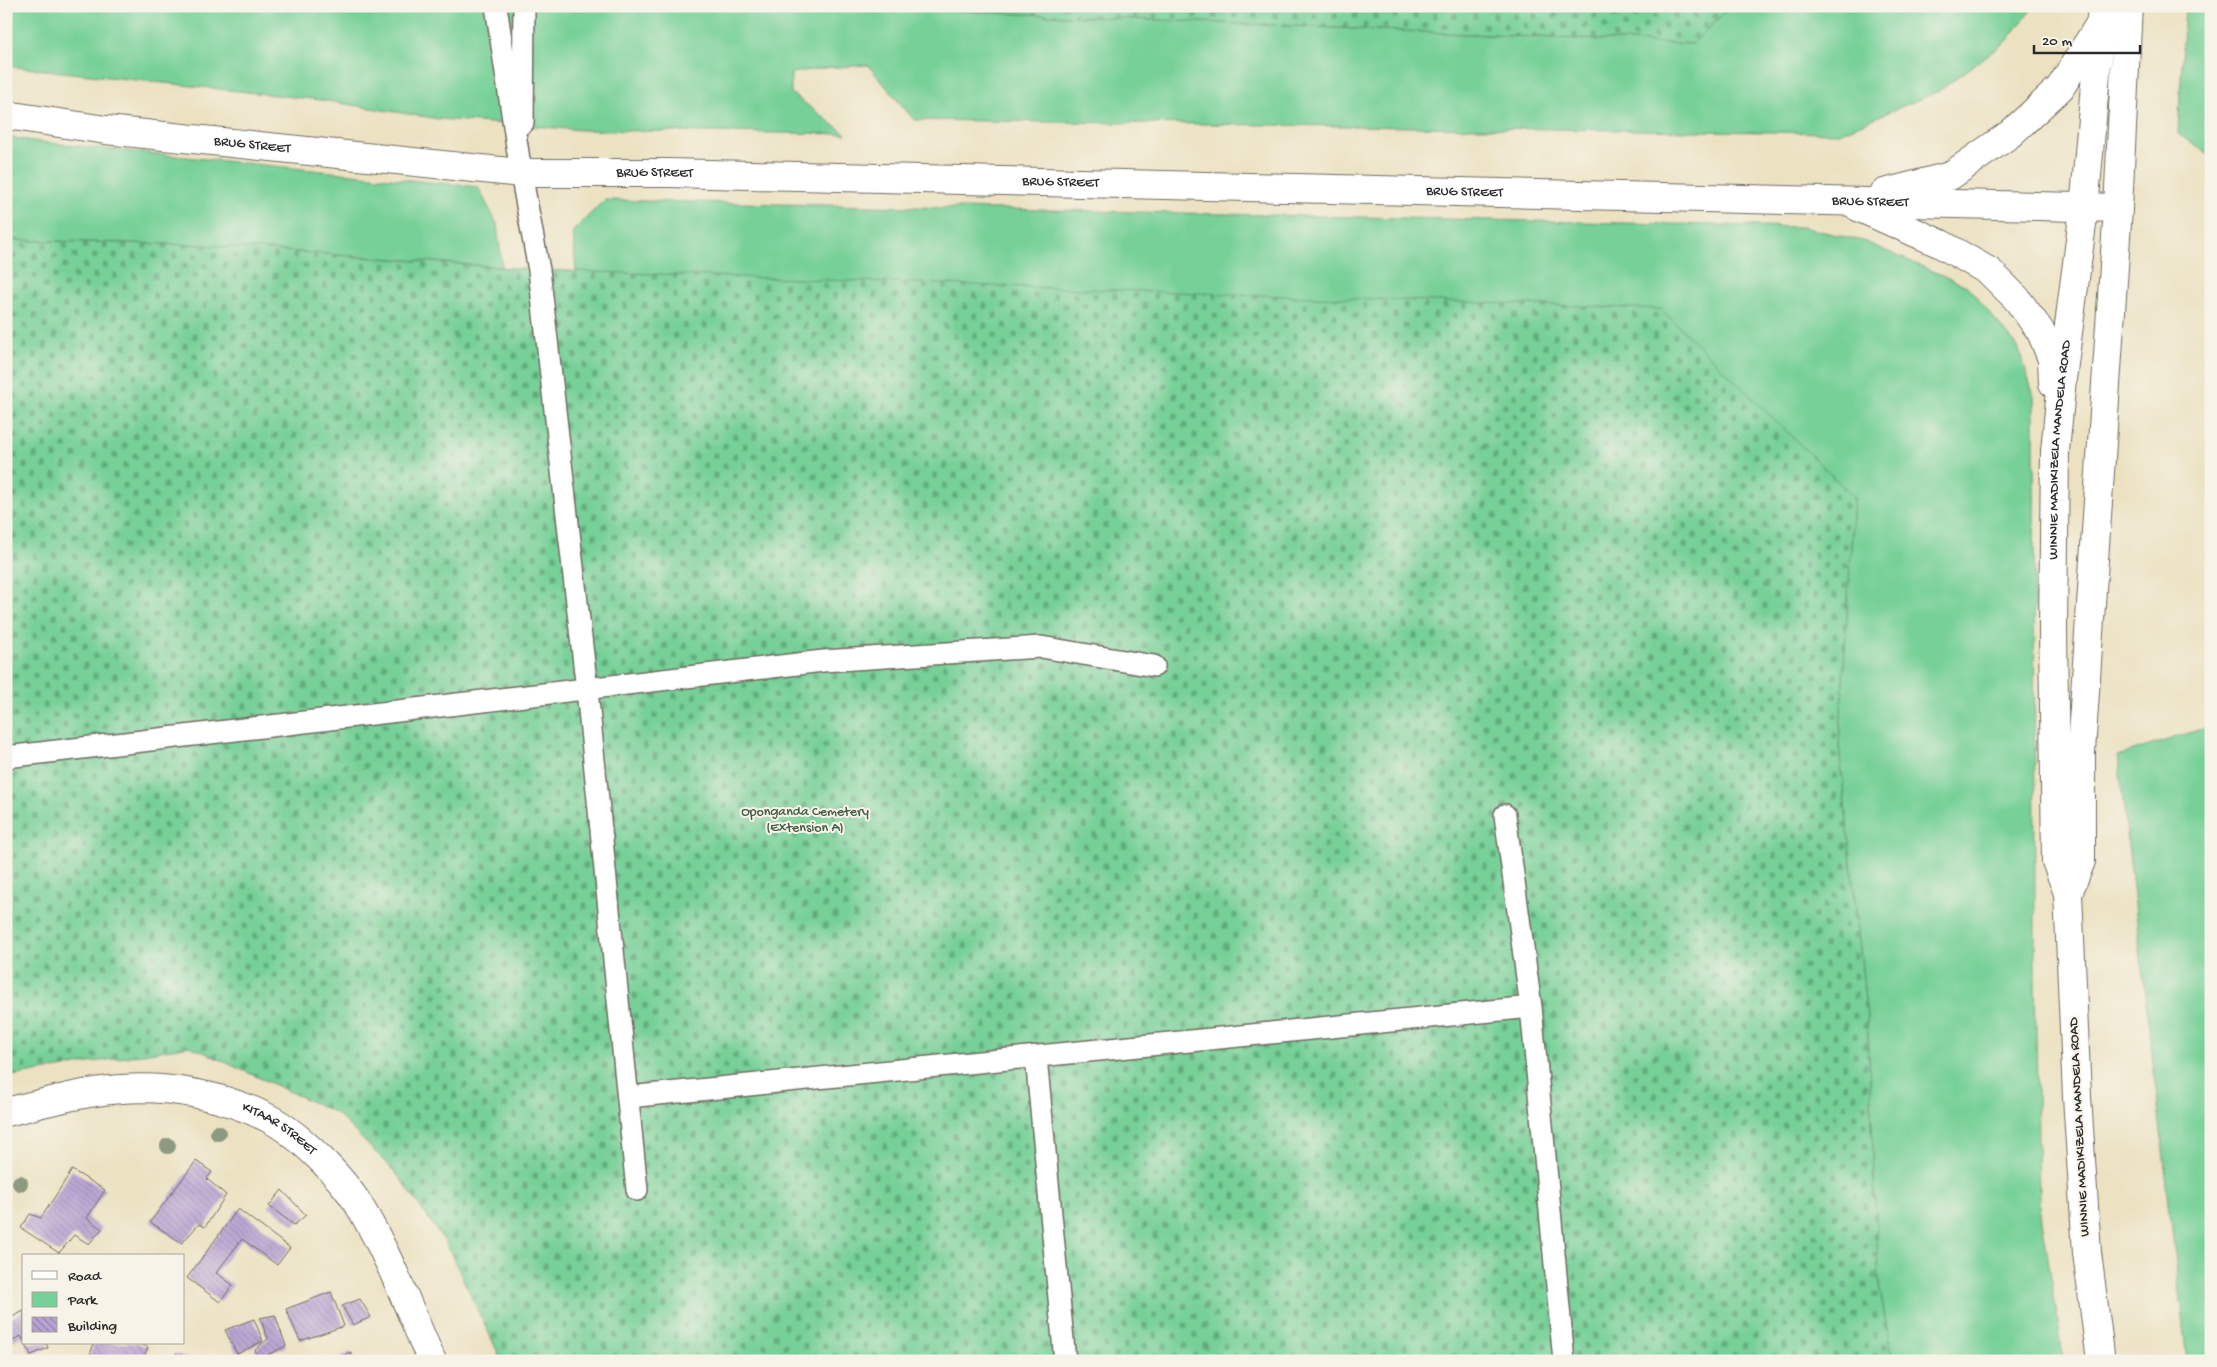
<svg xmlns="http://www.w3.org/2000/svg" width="2217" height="1367" font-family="'Gochi Hand',sans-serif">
	<defs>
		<pattern id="cemetery-stones" width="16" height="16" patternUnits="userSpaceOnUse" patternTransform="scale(1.25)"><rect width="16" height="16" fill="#76d097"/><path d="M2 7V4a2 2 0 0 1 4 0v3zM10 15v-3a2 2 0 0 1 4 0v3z" fill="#61a97b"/></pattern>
		<pattern id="building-back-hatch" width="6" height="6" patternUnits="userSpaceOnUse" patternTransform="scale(1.25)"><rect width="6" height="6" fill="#b8a2d3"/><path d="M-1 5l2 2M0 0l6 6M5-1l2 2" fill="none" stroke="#9684ab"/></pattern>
	</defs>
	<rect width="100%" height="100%" fill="#f7f3e8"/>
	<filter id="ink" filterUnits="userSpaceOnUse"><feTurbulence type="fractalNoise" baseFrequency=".02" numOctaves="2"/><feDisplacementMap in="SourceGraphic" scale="10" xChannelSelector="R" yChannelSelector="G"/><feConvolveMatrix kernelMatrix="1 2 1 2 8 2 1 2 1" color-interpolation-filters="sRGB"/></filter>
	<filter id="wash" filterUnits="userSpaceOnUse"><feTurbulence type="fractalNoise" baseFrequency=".0096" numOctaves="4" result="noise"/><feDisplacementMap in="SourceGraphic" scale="20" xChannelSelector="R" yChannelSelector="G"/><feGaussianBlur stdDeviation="1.12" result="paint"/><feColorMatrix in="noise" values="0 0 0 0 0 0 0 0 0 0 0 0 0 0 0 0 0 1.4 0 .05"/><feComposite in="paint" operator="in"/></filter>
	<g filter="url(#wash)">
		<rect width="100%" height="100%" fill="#ece2c2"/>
		<!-- green -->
		<path fill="#76d097" stroke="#507e61" d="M6,6H845L1692,44L1731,6H2034L2008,40L1939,91L1839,133L914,120L868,65L825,68L791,73V93L846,134L581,130L439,119L321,100L6,66Z
			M2185,6H2211V156L2178,134Z
			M6,137L40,142L478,187L497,224L502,267L201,245L6,240Z
			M604,200L1802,227L1863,241L1967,286L2018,347L2034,396L2035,976L2039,1200L2064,1361H1893L1879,1286L1867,1019L1839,746L1854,497L576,271L573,231Z
			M2211,726V1361H2187L2118,756Z"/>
		<!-- cemetery -->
		<path fill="url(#cemetery-stones)" stroke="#507e61" d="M845,6H1731L1692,44Z
			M6,240L201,245L539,270L1661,309L1854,497L1839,746L1867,1019L1879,1286L1893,1361H502L446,1243L396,1173L336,1113L190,1046L6,1077Z"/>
		<g id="blocks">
			<!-- building -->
			<path fill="url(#building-back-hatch)" d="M196,1161L212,1172L207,1179L226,1195L205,1227L199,1224L182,1243L150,1222Z
				M72,1170L105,1190L87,1218L102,1229L89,1244L74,1235L59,1253L21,1228L30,1214L41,1218Z
				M282,1190L306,1215L294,1225L269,1206Z
				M238,1209L290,1248L277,1265L242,1239L216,1273L233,1285L220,1302L187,1278Z
				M331,1292L344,1326L300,1341L286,1309Z
				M360,1299L371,1317L353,1325L342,1306Z
				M24,1311V1341L21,1336L6,1345V1320Z
				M275,1315L286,1346L259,1359L255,1350L268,1339L260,1318Z
				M254,1319L263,1341L237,1354L225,1330Z
				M25,1343H46L48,1348L31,1355Z
				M94,1343H138L148,1347L142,1361H88Z
				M351,1352L354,1361H332Z
				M176,1353L194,1361H173Z"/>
		</g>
	</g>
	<g filter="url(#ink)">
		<use href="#blocks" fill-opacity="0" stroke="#6f6b60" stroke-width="1"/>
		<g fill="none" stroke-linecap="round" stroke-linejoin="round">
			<!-- lane casing -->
			<g stroke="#6f6b60" stroke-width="24">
				<path id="lane" d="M496,6L521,173L539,270L587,690L637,1190
					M523,123L524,6
					M6,757L823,661L1041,647L1154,666
					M1505,815L1531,1007L1564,1361
					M1036,1057L1065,1361
					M628,1097L1531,1007"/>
			</g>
			<!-- street casing -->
			<g stroke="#6f6b60" stroke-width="30">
				<g id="street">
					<path id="s1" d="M6,1112C44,1103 82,1092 121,1089C169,1085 225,1096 268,1118C298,1133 343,1178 360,1207C389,1255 409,1309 432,1361"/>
				</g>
			</g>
			<!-- secondary casing -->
			<g stroke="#6f6b60" stroke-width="30">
				<g id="secondary">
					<path id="s2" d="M6,115L106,130L521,173H669L2118,208"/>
					<path d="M1884,193L1950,176L2010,134L2060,88L2098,27"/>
					<path d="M1858,207L1941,244L1990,272L2017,299L2041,332L2052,359L2053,383"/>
					<path d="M2068,893L2081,861V751L2118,208L2128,6"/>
					<path id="s3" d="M2101,1361L2087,1253L2077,1097L2068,893L2056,861L2053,630L2055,451L2062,379L2084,209L2102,6"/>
				</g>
			</g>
			<!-- lane -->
			<use href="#lane" stroke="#fff" stroke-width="21"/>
			<!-- street -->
			<use href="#street" stroke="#fff" stroke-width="28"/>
			<!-- secondary -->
			<use href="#secondary" stroke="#fff" stroke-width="28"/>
		</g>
		<!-- trees -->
		<g fill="#8e9981">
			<circle cx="218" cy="1133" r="8"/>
			<circle cx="168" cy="1146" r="8"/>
			<circle cx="20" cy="1183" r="8"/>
		</g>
	</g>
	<g text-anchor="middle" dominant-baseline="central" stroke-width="4" stroke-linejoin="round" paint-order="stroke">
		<!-- street labels -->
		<g font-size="14" fill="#2b2b2b" stroke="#f7f3e8">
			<text stroke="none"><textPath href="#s2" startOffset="248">BRUG STREET</textPath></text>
			<text stroke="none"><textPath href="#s2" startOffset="652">BRUG STREET</textPath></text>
			<text stroke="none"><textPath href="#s2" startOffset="1058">BRUG STREET</textPath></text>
			<text stroke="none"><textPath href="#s2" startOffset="1462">BRUG STREET</textPath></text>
			<text stroke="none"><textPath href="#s2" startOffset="1868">BRUG STREET</textPath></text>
			<text stroke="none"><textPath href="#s3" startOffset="915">WINNIE MADIKIZELA MANDELA ROAD</textPath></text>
			<text transform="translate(2080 1127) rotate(-93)">WINNIE MADIKIZELA MANDELA ROAD</text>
			<text stroke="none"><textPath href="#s1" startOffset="284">KITAAR STREET</textPath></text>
		</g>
		<!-- park labels -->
		<g font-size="14" fill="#425d4b" stroke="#f7f3e8">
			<text x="805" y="812">Oponganda Cemetery<tspan x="805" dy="16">(Extension A)</tspan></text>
		</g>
	</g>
	<!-- margin -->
	<rect width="2217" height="1367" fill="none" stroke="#f7f3e8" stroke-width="25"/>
	<!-- legend -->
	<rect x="22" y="1254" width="162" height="90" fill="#f7f3e8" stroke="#a5a39c"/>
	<rect x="32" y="1271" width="25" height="8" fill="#ffffff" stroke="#a5a39c"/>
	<text x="68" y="1280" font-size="15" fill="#2b2b2b">Road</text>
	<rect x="32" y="1292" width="25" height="15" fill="#76d097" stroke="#a5a39c"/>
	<text x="68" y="1304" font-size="15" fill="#2b2b2b">Park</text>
	<rect x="32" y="1317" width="25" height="15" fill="url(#building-back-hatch)" stroke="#a5a39c"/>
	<text x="68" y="1330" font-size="15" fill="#2b2b2b">Building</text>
	<!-- scale -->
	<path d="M2034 45v8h106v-8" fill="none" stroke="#2b2b2b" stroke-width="2.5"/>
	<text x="2042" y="45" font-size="15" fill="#2b2b2b" stroke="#f7f3e8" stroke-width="4" paint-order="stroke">20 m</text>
</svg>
